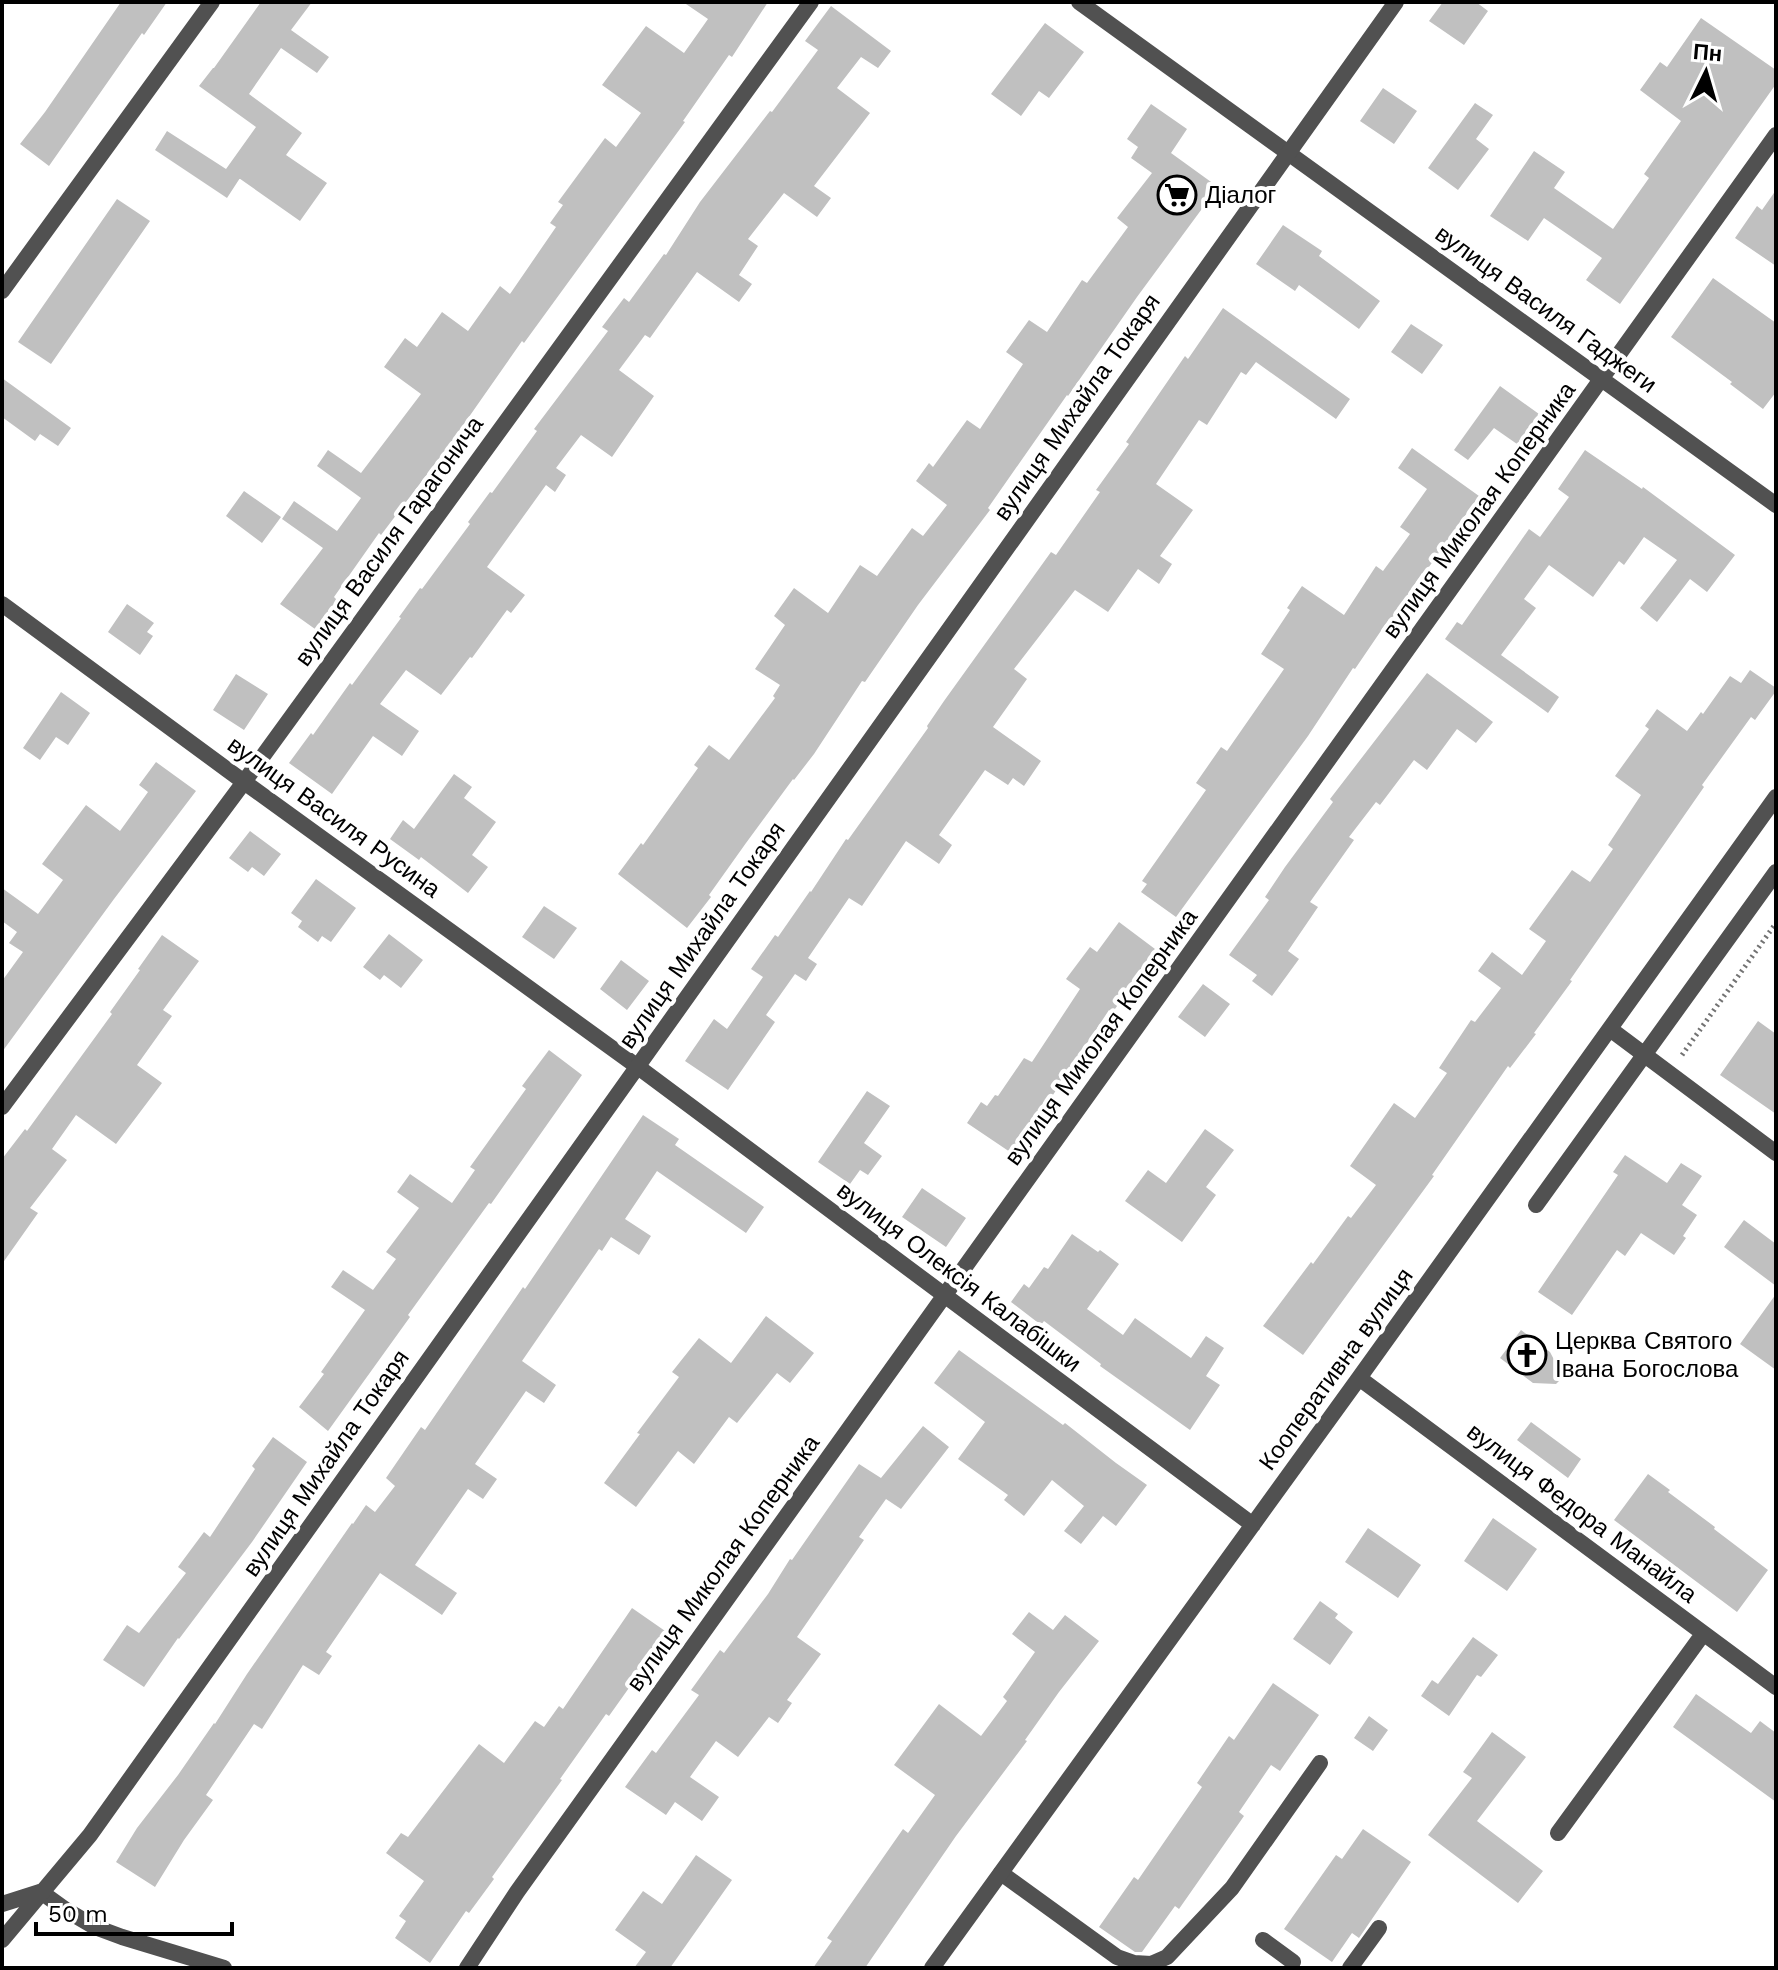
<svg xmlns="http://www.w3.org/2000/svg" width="1778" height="1970" font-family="'Work Sans',sans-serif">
	<rect width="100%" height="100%" fill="#fff"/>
	<!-- building -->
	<path fill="#c0c0c0" d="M121,2H167L144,35L142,33L49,166L20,144L45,112Z
		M261,2H312L291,30L329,57L317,73L281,48L249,94L302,133L286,155L327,183L300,221L226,169L256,127L199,86L213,68H214Z
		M683,2H768L732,57L729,55L683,121L685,122L524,343L522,341L450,444L381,535L379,533L334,597L337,600L315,629L280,604L323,548L282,519L294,501L337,531L361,498L317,466L328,450L361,473L421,394L384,367L405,338L417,347L442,312L468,331L500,286L510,294L556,227L550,223L563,205L558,202L605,138L616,147L641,113L602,85L646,26L684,53L708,19Z
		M1443,2H1476L1488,11L1464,45L1429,21Z
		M831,6L891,51L878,68L861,57L837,88L870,113L814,186L831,198L817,217L784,193L748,239L758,246L739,275L752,284L739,302L697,272L650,338L645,335L619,370L654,396L612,457L581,435L556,468L566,475L555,492L546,485L487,567L525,595L511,613L507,610L472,658L470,657L441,695L406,670L380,704L419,731L402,756L373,736L332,794L289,763L311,733L313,735L350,683L352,685L401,618L399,617L420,588L422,589L470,524L468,522L490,492L492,493L537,431L534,429L608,331L602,327L624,298L629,302L664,254L666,255L700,202L770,111L772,112L818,50L805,41Z
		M1701,18L1776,70V84L1620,304L1586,280L1602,258L1544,218L1528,241L1490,216L1534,151L1565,172L1554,188L1613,229L1649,178L1644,174L1681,121L1640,90L1660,62L1667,67Z
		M1045,23L1084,52L1049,98L1039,91L1021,116L991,94Z
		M1383,88L1417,111L1394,144L1360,121Z
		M1475,103L1493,115L1476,139L1489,149L1458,190L1428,168Z
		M1151,104L1187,129L1171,153L1218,187L1137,297L1068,396L1067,395L988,508L990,510L918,605L865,682L862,681L814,754L794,780L793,779L746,843L709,895L711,897L687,928L618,874L641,843L643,845L698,768L694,765L709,745L729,760L775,698L773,696L780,685L755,669L785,625L774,616L794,588L828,613L860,565L877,576L912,528L923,536L947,505L916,481L929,463L933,467L967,420L980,429L1023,364L1006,352L1029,320L1047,332L1082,280L1087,283L1128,227L1117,218L1152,173L1131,158L1138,147L1127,139Z
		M167,131L240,178L227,198L155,150Z
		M1776,190V266L1735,238L1757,206L1762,210Z
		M117,199L150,221L51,364L18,342Z
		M1283,225L1322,251L1319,256L1380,301L1359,329L1299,285L1295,291L1256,264Z
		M1713,278L1776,323V392L1763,409L1730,384L1732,382L1671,337Z
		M1223,308L1350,399L1336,419L1256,362L1246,375L1241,372L1207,425L1199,420L1156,484L1193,510L1160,556L1172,564L1159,584L1138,569L1108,612L1075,590L1014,669L1027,679L993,727L1041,761L1024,786L1013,778L1008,785L985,770L939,835L952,845L939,864L906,841L862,906L849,898L808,958L817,964L806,981L795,974L766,1015L775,1022L728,1090L685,1061L714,1019L727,1029L763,977L751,969L775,935L778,937L810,891L811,892L846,839L848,840L928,728L927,726L944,701L1051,552L1056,555L1100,492L1096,490L1129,444L1126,442L1185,356L1188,359Z
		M1411,324L1443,345L1422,374L1391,352Z
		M2,378L71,428L58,446L40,434L35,441L2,417Z
		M1500,386L1539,414L1517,444L1494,428L1468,460L1454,450Z
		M1412,448L1479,496L1424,574L1422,573L1391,620L1389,619L1355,669L1353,668L1308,736L1176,917L1141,892L1147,884L1142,881L1206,790L1196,783L1221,747L1227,751L1284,669L1261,654L1290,610L1287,608L1302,586L1344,615L1376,566L1383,571L1410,534L1400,527L1427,489L1398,468Z
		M1585,450L1642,489L1643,487L1735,555L1707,592L1690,579L1657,622L1640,608L1677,560L1644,537L1624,565L1619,561L1593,597L1549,565L1524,599L1536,608L1501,655L1559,697L1548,713L1445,639L1457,622L1462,625L1529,529L1540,537L1569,497L1558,489Z
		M244,491L281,517L262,543L226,516Z
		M127,604L154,623L147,632L153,636L140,655L108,632Z
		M1750,670L1776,688V691L1755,720L1751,717L1702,785L1704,787L1570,980L1572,981L1534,1033L1536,1034L1510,1068L1508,1066L1432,1175L1434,1176L1303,1355L1263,1326L1311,1262L1313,1264L1348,1216L1351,1218L1376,1185L1350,1166L1394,1103L1415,1118L1447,1073L1439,1068L1471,1020L1475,1022L1501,988L1478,971L1492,952L1522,975L1546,941L1529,929L1572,870L1590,882L1613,849L1608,845L1641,795L1615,776L1649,729L1645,726L1657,709L1687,731L1701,712L1703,714L1730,676L1741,683Z
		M1427,673L1493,722L1476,743L1457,729L1427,770L1414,760L1380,805L1376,802L1349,837L1354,840L1310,902L1318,907L1288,951L1299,959L1272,996L1252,981L1257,975L1229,955L1269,900L1265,897L1285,867L1333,802L1330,799Z
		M236,674L268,694L244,730L213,710Z
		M61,692L90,713L68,745L56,737L40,760L23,748Z
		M156,762L196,791L114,899L2,1052V981L23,952L9,943L17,932L2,921V888L38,914L63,880L42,864L86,805L120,831L148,792L139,785Z
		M454,774L472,787L464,798L496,822L472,855L488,867L468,893L421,857L419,860L390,839L403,820L414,829Z
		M250,831L281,854L264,876L252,867L248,872L229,858Z
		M316,879L356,908L331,942L322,936L318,942L298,927L302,921L291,913Z
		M544,906L577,928L554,959L522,937Z
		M1119,922L1155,949L1134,979L1136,980L1112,1013L1109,1010L1047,1104L1044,1102L1010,1152L967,1123L981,1102L987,1106L995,1095L998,1096L1024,1058L1032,1062L1080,989L1066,979L1090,947L1097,952Z
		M389,934L423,960L401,988L384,975L380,980L363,967Z
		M162,935L199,961L163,1010L172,1016L137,1065L162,1083L116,1144L76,1115L52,1149L67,1160L30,1208L38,1213L2,1264V1159L25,1129L27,1131L112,1014L110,1012L140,970L138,969Z
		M621,960L649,981L627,1010L600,989Z
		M1203,984L1230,1004L1205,1037L1178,1017Z
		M1758,1021L1776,1034V1114L1720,1075Z
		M549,1050L582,1075L491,1204L489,1203L408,1315L410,1317L328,1431L299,1407L324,1374L321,1372L365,1310L331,1287L343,1270L373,1290L396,1259L386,1252L419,1208L397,1192L410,1174L452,1203L475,1170L470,1167L526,1089L522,1086Z
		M867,1091L890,1106L864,1143L882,1156L868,1175L860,1170L850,1184L818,1162Z
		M643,1115L679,1139L675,1145L764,1207L746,1233L657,1171L625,1219L651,1236L639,1255L611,1237L602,1251L599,1249L522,1361L556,1385L544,1403L526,1391L475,1464L497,1479L483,1499L468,1489L415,1565L457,1593L442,1615L380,1573L326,1652L332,1656L319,1675L303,1665L262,1729L254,1724L206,1795L213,1800L184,1840L155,1887L116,1862L137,1828L178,1775L214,1723L215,1724L247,1674L352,1523L353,1524L366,1505L375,1512L395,1486L386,1478L421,1427L425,1430L523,1287L525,1289Z
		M1205,1129L1234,1150L1206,1187L1216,1195L1182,1242L1125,1201L1148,1170L1166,1183Z
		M1625,1155L1667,1183L1681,1163L1702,1176L1682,1205L1697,1215L1683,1236L1686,1238L1674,1255L1641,1233L1625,1256L1617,1250L1572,1315L1538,1292L1618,1175L1613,1172Z
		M922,1188L966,1218L946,1247L902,1217Z
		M1744,1220L1776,1244V1286L1724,1247Z
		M1072,1234L1098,1252L1100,1250L1119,1264L1087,1309L1123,1335L1135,1318L1191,1358L1206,1336L1224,1348L1206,1376L1220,1385L1190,1430L1100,1366L1101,1364L1044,1321L1041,1325L1011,1302L1024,1284L1029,1288L1044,1267L1048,1269Z
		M1776,1294V1370L1740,1344Z
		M766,1316L814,1353L790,1383L777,1373L737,1423L729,1417L694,1464L678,1451L636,1507L604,1483L640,1434L637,1433L679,1377L672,1372L699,1338L731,1363Z
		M1521,1330L1550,1352L1561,1373L1560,1380L1556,1384L1533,1383L1500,1358Z
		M959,1350L1063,1425L1065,1423L1116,1463L1147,1485L1116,1526L1103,1516L1081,1544L1064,1531L1084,1506L1052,1480L1024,1516L1004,1500L1008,1495L958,1459L985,1422L934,1383Z
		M1531,1422L1581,1459L1568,1478L1517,1440Z
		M923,1426L949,1447L901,1509L886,1499L859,1537L864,1540L797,1637L821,1654L787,1700L792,1703L778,1723L769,1717L738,1757L716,1741L690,1777L719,1797L702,1821L675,1802L666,1815L625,1787L652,1750L656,1753L699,1695L691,1690L720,1650L724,1653L768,1594L790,1559L792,1560L859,1464L881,1478Z
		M273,1437L307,1462L252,1542L179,1639L178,1638L144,1687L103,1660L127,1625L139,1633L186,1573L178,1567L204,1532L210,1537L255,1469L252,1466Z
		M1648,1474L1670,1490L1668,1492L1715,1527L1714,1529L1768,1570L1737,1612L1614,1520Z
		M1493,1518L1537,1549L1507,1591L1464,1561Z
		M1368,1528L1421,1565L1398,1598L1345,1562Z
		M1320,1601L1338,1614L1335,1618L1353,1632L1330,1665L1293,1639Z
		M632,1608L668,1633L609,1716L606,1714L560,1779L562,1780L492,1877L494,1879L469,1913L466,1911L430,1963L395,1938L406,1921L399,1916L424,1881L386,1853L401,1833L408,1837L479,1744L504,1763L535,1721L544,1727L559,1706L563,1709Z
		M1029,1612L1053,1630L1065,1615L1099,1641L1059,1692L1025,1740L1027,1741L956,1836L865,1968H813L832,1941L827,1938L903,1829L908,1833L935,1795L894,1765L939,1704L981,1736L1007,1701L1003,1697L1035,1652L1012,1634Z
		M1473,1637L1498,1655L1481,1677L1477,1675L1449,1716L1421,1696L1432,1680L1438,1684Z
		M1273,1683L1319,1715L1280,1771L1271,1765L1239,1812L1244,1816L1179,1909L1175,1906L1142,1952H1135L1099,1927L1134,1877L1138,1880L1202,1787L1197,1783L1229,1736L1234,1740Z
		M1696,1694L1751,1733L1760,1721L1776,1733V1802L1673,1727Z
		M1369,1716L1388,1730L1373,1751L1354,1738Z
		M1492,1732L1526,1757L1477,1821L1543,1871L1518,1903L1428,1835L1472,1778L1463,1772Z
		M1363,1829L1411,1862L1359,1938L1352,1933L1332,1962L1284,1929L1336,1855L1342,1859Z
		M696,1855L732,1880L670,1968H634L646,1952L615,1930L643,1891L662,1904Z"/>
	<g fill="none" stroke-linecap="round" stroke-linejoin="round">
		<!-- path -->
		<path stroke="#737373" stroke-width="5" stroke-dasharray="2 4" stroke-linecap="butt" d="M1682,1055L1776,923"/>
		<!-- service -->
		<path stroke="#515151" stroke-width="16" d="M1001,1873L1117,1957L1134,1963L1151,1964L1167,1957L1232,1888L1320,1763
			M1263,1940L1293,1962
			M1350,1968L1379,1928"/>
		<!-- minor -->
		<path stroke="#515151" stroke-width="16" d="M1079,2C1310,171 1545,336 1776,505
			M2,291L212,2
			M2,604L244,782L638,1067L1253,1525
			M1610,1029L1776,1153
			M2,1107L244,782L811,2
			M1536,1205L1776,872
			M1359,1378L1776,1687
			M1558,1833L1703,1634
			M41,1892L66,1910L95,1927L122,1937L224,1968
			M467,1968L517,1892L1776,135
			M932,1968L1359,1378L1776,797"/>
		<!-- tertiary -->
		<path stroke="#515151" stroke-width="16" d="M2,1904L40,1892
			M2,1940L90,1835L1396,2"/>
	</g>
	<!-- icons -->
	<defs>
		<g id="supermarket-ring" transform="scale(2)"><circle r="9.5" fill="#fff" stroke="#000" stroke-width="1.5"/><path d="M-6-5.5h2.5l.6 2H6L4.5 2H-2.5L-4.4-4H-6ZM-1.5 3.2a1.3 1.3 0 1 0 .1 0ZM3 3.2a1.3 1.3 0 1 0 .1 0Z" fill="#000"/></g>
		<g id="church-ring" transform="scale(2)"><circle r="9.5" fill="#fff" stroke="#000" stroke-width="1.5"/><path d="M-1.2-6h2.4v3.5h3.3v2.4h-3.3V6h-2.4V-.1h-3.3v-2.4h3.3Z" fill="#000"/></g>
	</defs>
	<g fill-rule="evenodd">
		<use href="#supermarket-ring" x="1177" y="195"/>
		<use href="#church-ring" x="1527" y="1355"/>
	</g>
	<g text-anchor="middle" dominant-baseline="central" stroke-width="8" stroke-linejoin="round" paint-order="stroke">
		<!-- poi labels -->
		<g font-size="24" fill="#000" stroke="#fff" text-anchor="start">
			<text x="1205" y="195">Діалог</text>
			<text x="1555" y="1341">Церква Святого<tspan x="1555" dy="28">Івана Богослова</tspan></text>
		</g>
		<!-- street labels -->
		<g font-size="24" fill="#000" stroke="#fff">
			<text transform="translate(1546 309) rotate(36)">вулиця Василя Гаджеги</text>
			<text transform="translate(1077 407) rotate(-55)">вулиця Михайла Токаря</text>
			<text transform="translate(1479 510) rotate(-54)">вулиця Миколая Коперника</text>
			<text transform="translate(389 541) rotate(-54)">вулиця Василя Гарагонича</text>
			<text transform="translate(334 817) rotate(36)">вулиця Василя Русина</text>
			<text transform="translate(702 935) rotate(-55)">вулиця Михайла Токаря</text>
			<text transform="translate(1101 1037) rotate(-54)">вулиця Миколая Коперника</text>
			<text transform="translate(959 1277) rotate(37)">вулиця Олексія Калабішки</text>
			<text transform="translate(1336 1369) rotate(-54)">Кооперативна вулиця</text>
			<text transform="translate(326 1463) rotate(-55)">вулиця Михайла Токаря</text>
			<text transform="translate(1582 1513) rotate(37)">вулиця Федора Манайла</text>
			<text transform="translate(723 1563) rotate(-54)">вулиця Миколая Коперника</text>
		</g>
	</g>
	<!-- border -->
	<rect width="1778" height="1970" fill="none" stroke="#000000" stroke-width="8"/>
	<!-- north arrow -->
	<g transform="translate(1706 72) rotate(5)" stroke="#ffffff" stroke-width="6" paint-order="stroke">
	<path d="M0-6L14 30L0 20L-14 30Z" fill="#000000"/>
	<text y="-12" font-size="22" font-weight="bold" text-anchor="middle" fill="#000000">Пн</text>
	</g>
	<!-- scale -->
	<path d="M36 1922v12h196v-12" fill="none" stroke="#000000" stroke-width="4"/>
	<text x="48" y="1922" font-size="24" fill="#000000" stroke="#ffffff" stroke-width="6" paint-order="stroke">50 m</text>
</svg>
